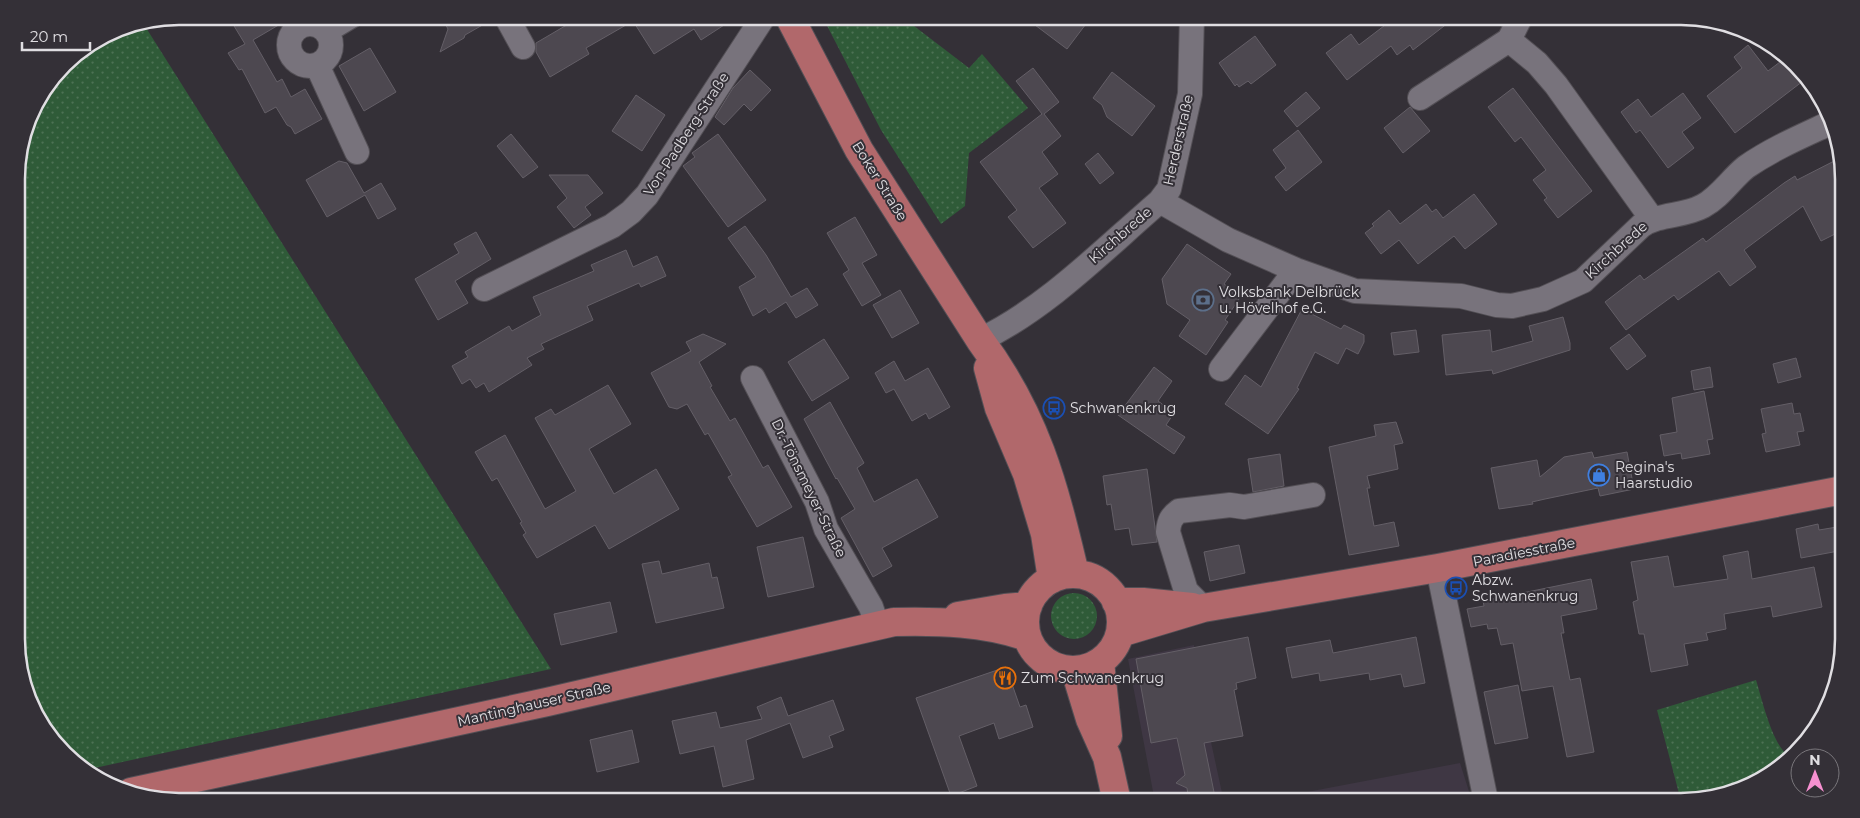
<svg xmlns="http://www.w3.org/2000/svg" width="1860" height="818" font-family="Montserrat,sans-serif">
	<defs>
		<pattern id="grass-dots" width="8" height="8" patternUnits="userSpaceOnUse" patternTransform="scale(1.25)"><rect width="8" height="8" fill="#2f5b38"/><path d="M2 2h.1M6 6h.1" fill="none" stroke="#4d7254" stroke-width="1.8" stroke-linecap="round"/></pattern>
	</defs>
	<rect width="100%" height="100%" fill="#343037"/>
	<!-- built -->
	<path fill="#3f3744" d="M1194,645L1211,742L1224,802H1155L1128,659Z
		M1460,763L1472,801L1254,802Z"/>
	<!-- grass -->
	<path fill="url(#grass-dots)" d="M822,16H901L969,68L982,54L1028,108L969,153L965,206L941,224L881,130Z
		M143,23L551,669L90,769L50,738L18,661L17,168L33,107L71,57L117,29Z
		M1051 616a23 23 0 1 1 46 0a23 23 0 1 1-46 0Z
		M1756,680C1762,699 1773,749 1791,757L1772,774L1692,801H1681L1657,710Z"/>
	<!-- building -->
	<path fill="#4d4850" stroke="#645f67" d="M228,16H294L253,40L277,82L282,79L291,97L305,89L322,119L295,134L291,127L287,125L276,107L265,113L242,69L239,70L228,53L245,44Z
		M441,16H492L493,19L465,35L464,38L440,52L448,29Z
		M582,16H738L701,40L694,29L654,54L633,21L586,48L589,54L550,77L536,52V43Z
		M1023,16H1092L1067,49Z
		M1397,16H1457L1413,50L1410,45L1397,55L1391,46L1347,80L1326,53L1351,34L1359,45Z
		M1255,36L1276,65L1251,84L1248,81L1239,87L1237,84L1235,86L1219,63Z
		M1748,45L1768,71L1784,59L1807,78L1735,133L1707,96L1742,68L1734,57Z
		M370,48L396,92L364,111L339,66Z
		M1033,68L1059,102L1044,114L1061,136L1042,152L1058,174L1039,188L1066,223L1033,248L1008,217L1017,210L980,162L1042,114L1016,81Z
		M750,70L771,90L751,111L744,104L724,125L715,117L733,88Z
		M1112,72L1155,106L1132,136L1107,117L1102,105L1093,98Z
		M1513,88L1592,191L1558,218L1544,200L1547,198L1533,180L1546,170L1521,137L1515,142L1488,107Z
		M1306,92L1320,108L1297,127L1284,111Z
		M1683,93L1701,118L1682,132L1694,148L1668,168L1640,130L1636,133L1621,112L1638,99L1651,117Z
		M636,95L665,115L642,151L612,131Z
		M1410,107L1430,131L1403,153L1384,128Z
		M1298,130L1322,162L1286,191L1275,177L1286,168L1273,150Z
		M511,134L538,167L523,178L497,146Z
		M718,134L766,200L728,227L683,166L695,157L692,153Z
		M1098,153L1114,173L1100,184L1085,164Z
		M1842,157L1843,230L1821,241L1803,206L1744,250L1756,267L1730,286L1719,271L1678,300L1674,295L1626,330L1605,302L1640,275L1644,280L1703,238L1706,242L1784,183L1795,176L1797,180Z
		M339,161L347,163L364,193L381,183L396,209L378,219L365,195L327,217L306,180Z
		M549,175H588L603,193L585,207L591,215L574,228L557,207L567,198Z
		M1474,194L1497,224L1465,249L1454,236L1418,264L1399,240L1381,254L1365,233L1374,226L1372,224L1389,210L1400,224L1426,204L1432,212L1436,209L1443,218Z
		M855,217L877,255L862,263L881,295L862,306L843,274L849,270L827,233Z
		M745,226L766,255L791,297L807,288L818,305L796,318L786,302L769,313L766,308L753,316L739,287L756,277L728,238Z
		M476,232L491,259L455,281L468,303L438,320L415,279L459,253L454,244Z
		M1187,244L1231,274L1224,284L1241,296L1225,320L1228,322L1206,355L1179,336L1190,320L1167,304L1162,279Z
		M626,250L633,267L657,256L666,276L641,287L639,283L587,306L593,320L541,344L544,349L527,358L532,365L489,392L484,383L476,388L470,379L462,384L452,366L468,357L465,352L509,326L512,331L541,315L533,297L594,271L591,265Z
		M900,290L919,323L892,338L873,305Z
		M1302,309L1341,329L1344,325L1364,335V342L1358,354L1346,348L1338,364L1315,352L1297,388L1299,389L1268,434L1225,404L1245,375L1261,387Z
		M1563,317L1570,343V350L1493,374L1492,370L1446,375L1442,335L1490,330L1492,352L1533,341L1529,326Z
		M1416,330L1419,352L1394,355L1391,333Z
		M703,334L726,344L699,362L712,386L710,387L730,421L735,418L763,468L768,465L792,507L757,527L728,477L732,475L708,433L705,435L687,404L677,409L669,407L651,373L691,351L686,342Z
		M1629,334L1646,356L1627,370L1610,348Z
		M824,339L849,378L812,401L788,362Z
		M1796,358L1801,377L1778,383L1773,364Z
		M894,361L905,381L928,368L950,407L929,419L926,413L912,421L894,389L886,393L875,373Z
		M1154,367L1172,381L1158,401L1174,413L1166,425L1185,437L1174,454L1118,415Z
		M1710,367L1713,387L1694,390L1691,371Z
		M608,385L631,424L589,449L614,494L656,469L679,509L609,549L595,525L537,558L523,535L526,533L520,523L522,522L497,478L492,481L475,452L505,435L545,509L576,491L535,418L551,409L555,415Z
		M1704,391L1713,439L1707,440L1710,454L1682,459L1681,453L1664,456L1660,435L1677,432L1672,398Z
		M830,402L864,463L857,468L874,502L917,479L938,517L882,548L892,566L873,577L841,518L855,509L837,478L836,479L804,419Z
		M1792,403L1794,414L1800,413L1804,431L1797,432L1800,445L1766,452L1762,434L1766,433L1761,409Z
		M1396,422L1403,443L1394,445L1398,469L1367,476L1370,488H1367L1374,526L1394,522L1399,546L1349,555L1329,447L1376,436L1374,425Z
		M1592,452L1594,458L1627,452L1634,489L1600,496L1598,488L1545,499L1532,502L1533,504L1499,509L1491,468L1537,460L1540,477L1564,457Z
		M1280,454L1284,486L1253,492L1248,459Z
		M1147,469L1157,542L1132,545L1129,528L1115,530L1111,504L1107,505L1103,476Z
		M1818,524L1819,530L1843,526L1844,550L1801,558L1796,529Z
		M803,537L814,587L768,597L757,547Z
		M1239,545L1245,573L1210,581L1204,552Z
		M1748,551L1752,579L1814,567L1822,607L1773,617L1771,606L1724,614L1726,629L1706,633L1708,640L1684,644L1688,665L1651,672L1644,634H1639L1633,602L1638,600L1631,562L1668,556L1674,587L1728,579L1723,556Z
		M659,561L662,574L709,563L712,578L717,577L724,608L656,623L642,564Z
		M1591,579L1597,609L1561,616L1564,633H1561L1570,680L1580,678L1594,752L1567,757L1553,686L1522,691L1513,643L1501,645L1497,628L1488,629L1487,624L1471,627L1467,609L1484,606L1483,601Z
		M610,602L617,632L561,645L554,614Z
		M1248,637L1256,678L1236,683L1237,689L1234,690L1243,736L1204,743L1216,802H1189L1187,788L1176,783L1185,775L1177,738L1151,743L1136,659Z
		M1416,637L1425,683L1404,687L1401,674L1370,680L1369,673L1320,681L1319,673L1292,678L1286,648L1330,640L1333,653Z
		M1006,667L1020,707L1026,705L1033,727L999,739L994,723L959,736L977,786L951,796L916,698Z
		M1518,685L1528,738L1495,744L1484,692Z
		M781,697L788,716L833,700L844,730L829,736L833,747L803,758L790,723L746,740L754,779L723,787L714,746L680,754L672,721L716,712L720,728L762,719L757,707Z
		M632,730L639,762L597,772L590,740Z"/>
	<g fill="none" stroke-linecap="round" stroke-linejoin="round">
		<!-- minor casing -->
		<g stroke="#534f55" stroke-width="26">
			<path id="minor" d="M506,16L523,47
				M1521,16L1509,40L1537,63L1556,85L1652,219
				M289 45a21 21 0 1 1 42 0a21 21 0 1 1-42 0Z
				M326,31L351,16
				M317,65L357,152
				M1420,98L1509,40
				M1160,201L1228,240L1296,270L1355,291L1461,296L1497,305L1512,306L1543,299L1583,281L1641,226C1660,213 1683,217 1703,206C1720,197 1731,179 1746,167C1772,149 1800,137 1828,124
				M484,289L612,226L631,212L647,195L764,16
				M980,340C1047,308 1104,249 1160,201L1169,189L1190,94L1192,16
				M1221,369L1296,270
				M753,378L817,502L826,529L871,607L877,625
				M1438,568L1486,801
				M1203,608L1186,591L1168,532C1169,521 1171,517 1179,511L1230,505L1244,507L1313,495"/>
		</g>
		<!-- major casing -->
		<g stroke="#534f55" stroke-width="30">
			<path id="major" d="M789,16L859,150L980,340C1036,415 1054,485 1075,574
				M988,368L999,408L1027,474L1045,534L1052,579
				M1025 622a48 48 0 1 1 96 0a48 48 0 1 1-96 0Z
				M1116,602H1143L1192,607
				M958,616L1005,608L1028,606
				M1120,633L1203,608L1438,568L1843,490
				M1100,662L1108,736
				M1075,670L1090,719L1107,757L1117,802
				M131,792L547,702L894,622C938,621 985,622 1027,637"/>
		</g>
		<!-- minor -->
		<use href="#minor" stroke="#78737c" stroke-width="24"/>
		<!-- major -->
		<use href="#major" stroke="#b1686b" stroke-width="28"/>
	</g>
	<!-- icons -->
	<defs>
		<g id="bank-ring" transform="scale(1.125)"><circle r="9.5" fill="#343037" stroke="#5c6f8a" stroke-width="1.5"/><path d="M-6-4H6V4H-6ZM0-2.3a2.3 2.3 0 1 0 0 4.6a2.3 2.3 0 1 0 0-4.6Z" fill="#5c6f8a"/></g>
		<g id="bus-ring" transform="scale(1.125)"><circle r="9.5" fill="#343037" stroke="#1a4fb4" stroke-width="1.5"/><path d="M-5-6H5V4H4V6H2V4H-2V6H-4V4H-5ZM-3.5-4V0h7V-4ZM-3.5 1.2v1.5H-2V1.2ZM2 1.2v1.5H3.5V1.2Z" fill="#1a4fb4"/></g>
		<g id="shop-ring" transform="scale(1.125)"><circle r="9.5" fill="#343037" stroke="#3f7fe0" stroke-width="1.5"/><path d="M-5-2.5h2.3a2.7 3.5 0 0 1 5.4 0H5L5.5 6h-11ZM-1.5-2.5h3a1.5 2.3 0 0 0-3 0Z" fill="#3f7fe0"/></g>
		<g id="restaurant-ring" transform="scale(1.125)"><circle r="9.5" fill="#343037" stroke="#e8710a" stroke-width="1.5"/><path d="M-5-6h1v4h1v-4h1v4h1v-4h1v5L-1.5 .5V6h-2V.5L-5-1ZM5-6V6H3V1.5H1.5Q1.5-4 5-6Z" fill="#e8710a"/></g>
	</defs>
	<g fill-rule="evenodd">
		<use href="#bank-ring" x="1203" y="300"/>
		<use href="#bus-ring" x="1054" y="408"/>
		<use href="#shop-ring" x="1599" y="475"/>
		<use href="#bus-ring" x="1456" y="588"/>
		<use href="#restaurant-ring" x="1005" y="678"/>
	</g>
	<g text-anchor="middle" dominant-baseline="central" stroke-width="4" stroke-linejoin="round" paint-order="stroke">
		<!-- street labels -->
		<g font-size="14" fill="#e0dee2" stroke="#343037">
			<text transform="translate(686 134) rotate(-57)">Von-Padberg-Straße</text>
			<text transform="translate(1178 140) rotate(-77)">Herderstraße</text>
			<text transform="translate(880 181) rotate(58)">Boker Straße</text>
			<text transform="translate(1120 235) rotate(-41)">Kirchbrede</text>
			<text transform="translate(1616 250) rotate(-42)">Kirchbrede</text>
			<text transform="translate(809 488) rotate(64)">Dr.-Tönsmeyer-Straße</text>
			<text transform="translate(1524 552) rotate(-11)">Paradiesstraße</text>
			<text transform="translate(534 704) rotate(-13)">Mantinghauser Straße</text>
		</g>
		<!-- poi labels -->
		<g font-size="14" fill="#e0dee2" stroke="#343037" text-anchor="start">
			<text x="1219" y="292">Volksbank Delbrück<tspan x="1219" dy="16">u. Hövelhof e.G.</tspan></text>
			<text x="1070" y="408">Schwanenkrug</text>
			<text x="1615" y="467">Regina's<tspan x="1615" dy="16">Haarstudio</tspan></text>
			<text x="1472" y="580">Abzw.<tspan x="1472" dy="16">Schwanenkrug</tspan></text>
			<text x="1021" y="678">Zum Schwanenkrug</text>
		</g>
	</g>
	<!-- crop -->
	<path d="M0 0H1860V818H0ZM179 25H1681A154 154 0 0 1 1835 179V639A154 154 0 0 1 1681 793H179A154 154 0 0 1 25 639V179A154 154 0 0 1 179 25Z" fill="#343037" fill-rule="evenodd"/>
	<path fill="none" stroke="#e0dee2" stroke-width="2.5" d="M179 25H1681A154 154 0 0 1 1835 179V639A154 154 0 0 1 1681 793H179A154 154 0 0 1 25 639V179A154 154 0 0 1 179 25Z"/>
	<!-- north arrow -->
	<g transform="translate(1815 773)"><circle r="24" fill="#343037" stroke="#79767b"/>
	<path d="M0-4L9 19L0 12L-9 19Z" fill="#f690d0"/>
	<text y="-8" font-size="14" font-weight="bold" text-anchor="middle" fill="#e0dee2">N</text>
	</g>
	<!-- scale -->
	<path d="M22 42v8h68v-8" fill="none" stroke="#e0dee2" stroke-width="2.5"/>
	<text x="30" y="42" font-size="15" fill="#e0dee2" stroke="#343037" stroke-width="4" paint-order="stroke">20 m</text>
</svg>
